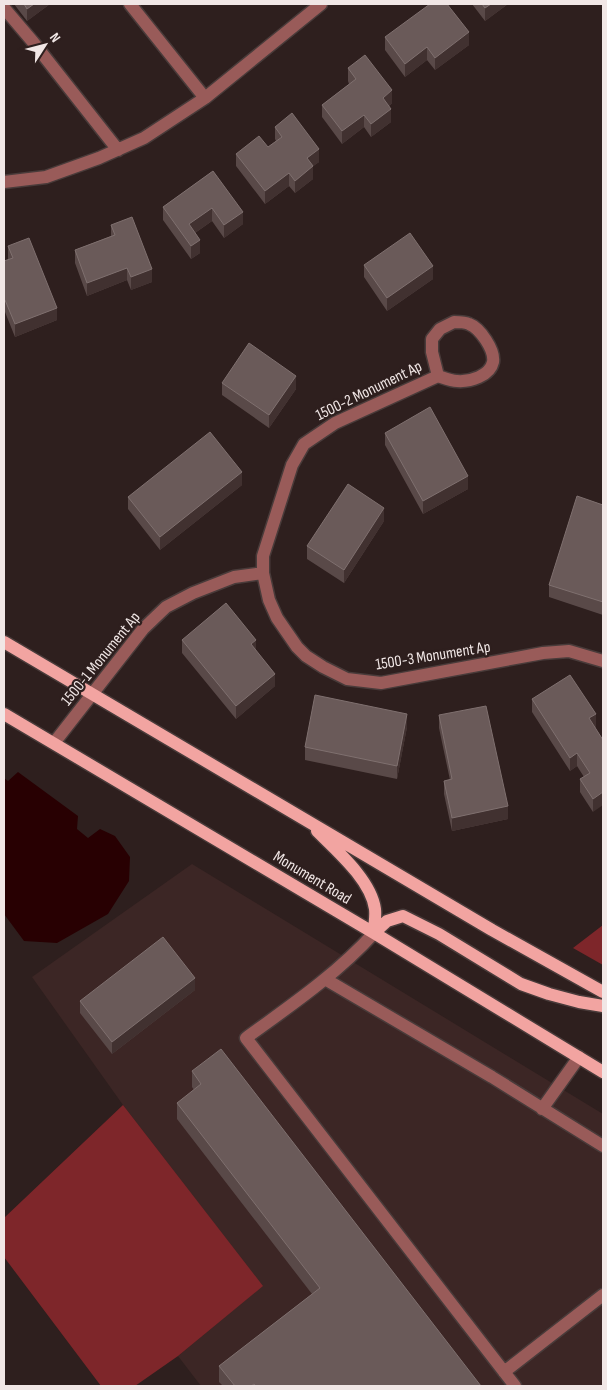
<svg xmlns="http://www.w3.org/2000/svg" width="607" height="1390" font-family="'Sofia Sans Condensed',sans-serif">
	<rect width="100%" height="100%" fill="#2e1f1e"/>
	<!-- built -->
	<path fill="#3c2625" d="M192,864L603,1114V1386H201L178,1356L262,1286L123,1105L32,977Z"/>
	<!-- forest -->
	<path fill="#7e262a" d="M603,925V965L573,948Z
		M123,1105L263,1286L178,1356L135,1386H101L4,1257V1218Z"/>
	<!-- water -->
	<path fill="#280002" d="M18,772L78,816L77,829L88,838L100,829L115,836L130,857L129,881L108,914L57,943L24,941L4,914V778L8,781Z"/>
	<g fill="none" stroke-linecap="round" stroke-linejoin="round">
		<!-- minor casing -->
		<g stroke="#493b3a" stroke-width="15">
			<path id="minor" d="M130,4L205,98
				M4,8L33,42L118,150
				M4,182L46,177L99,158L144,138L205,98L321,4
				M454,322C459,322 465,322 469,324C480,328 495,350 493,362C490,376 470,382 457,381C451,381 444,378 438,376L432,352V339L440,329Z
				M438,376L335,423L304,444L292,465L263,556V573L269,600L277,618L297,647L306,656L323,667L347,679L381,683L543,653L569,651L603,661
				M54,743L143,629L166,607L193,593L234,577L263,573
				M374,933C337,974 290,1006 246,1038L515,1386
				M325,979L492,1077L603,1146
				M542,1109L579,1057
				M504,1372L603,1295"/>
		</g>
		<!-- major casing -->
		<g stroke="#493b3a" stroke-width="15">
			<path id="major" d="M4,642L492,930L603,992
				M4,714L374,933L603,1072
				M317,831C337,851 371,880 375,909C376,917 374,925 374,933
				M374,933L387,921L403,916L439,934L521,984L549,994L579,1002L603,1006"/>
		</g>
		<!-- minor -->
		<use href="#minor" stroke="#995b59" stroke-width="12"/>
		<!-- major -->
		<use href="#major" stroke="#f2a4a1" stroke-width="12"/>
	</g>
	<!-- wall -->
	<path fill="#594948" d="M14,4H50L27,21Z
		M472,4H508L485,21Z
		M385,37L469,45L435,70L427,60L405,77L385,50Z
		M348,68L392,103L389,106L391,122L371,137L364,127L342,144L322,117V105L349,84L348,81Z
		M275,127L319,162L313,166V179L295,193L289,186L265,204L236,166V154L268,147L276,141L275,139Z
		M213,171L243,224L224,238L212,221L195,233L200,253L191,259L163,220V207Z
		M111,225L152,282L131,290L127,280L87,296L75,263V250L111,236Z
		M8,246L57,320L15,337L5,312L4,313L8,259Z
		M364,265L433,279L387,311L364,277Z
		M222,383L296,389L269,428L222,395Z
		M385,433L468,489L423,514L385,445Z
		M242,485L160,550L128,509V497Z
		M603,505V615L549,597V585Z
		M384,521L344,583L307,559V546Z
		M182,640L275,686L236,719L182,653Z
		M532,699L596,727L595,728L593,812L580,792V779L584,777L577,766L570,771L532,712Z
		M439,715L508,819L452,831L444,794V781L450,780L439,728Z
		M407,727L397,779L305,760V747Z
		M195,990L112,1054L80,1013V1001Z
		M192,1071L481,1386H223L219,1382V1366L312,1294L177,1119V1103L194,1090L192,1087Z"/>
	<!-- shaded-wall -->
	<path fill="#413130" d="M34,4H50L27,21V9Z
		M491,4H508L485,21V8Z
		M469,32V45L435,70V58Z
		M427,47V60L405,77V64Z
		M392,90V103L383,110V98Z
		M391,109V122L371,137V124Z
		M364,115V127L342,144V131Z
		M319,149V162L307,171V158Z
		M313,166V179L295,193V181Z
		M289,173V186L265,204V191Z
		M212,208V221L189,237V224Z
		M243,212V224L224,238V225Z
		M200,240V253L191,259V246Z
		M433,266V279L387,311V298Z
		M127,268V280L87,296V283Z
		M152,269V282L131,290V277Z
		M4,300H5V312L4,313Z
		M57,308V320L15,337V324Z
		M296,376V389L269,428V415Z
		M242,472V485L160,550V537Z
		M468,476V489L423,514V501Z
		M384,508V521L344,583V570Z
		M256,640V653L251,644Z
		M275,674V686L236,719V706Z
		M407,714V727L397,779V766Z
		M596,714V727L589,731V718Z
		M577,753V766L570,771V758Z
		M603,792V805L593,812V799Z
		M508,806V819L452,831V818Z
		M195,978V990L112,1054V1042Z"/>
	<!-- building -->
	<path fill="#6a5a59" stroke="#7f706f" d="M24,4H34L27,9Z
		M430,4H447L469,32L435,58L427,47L405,64L385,37Z
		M482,4H491L485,8Z
		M365,55L392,90L383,98L391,109L371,124L364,115L342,131L322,105L356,79L348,68Z
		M292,113L319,149L307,158L313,166L295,181L289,173L265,191L236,154L259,136L268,147L282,137L275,127Z
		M213,171L243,212L224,225L212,208L189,224L200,240L191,246L163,207Z
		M132,217L152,269L131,277L127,268L87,283L75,250L115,235L111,225Z
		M410,233L433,266L387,298L364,265Z
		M29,238L57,308L15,324L5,300H4V261L13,258L8,246Z
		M249,343L296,376L269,415L222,383Z
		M430,407L468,476L423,501L385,433Z
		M210,432L242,472L160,537L128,497Z
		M348,484L384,508L344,570L307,546Z
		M577,496L603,505V602L549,585Z
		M226,603L256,640L251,644L275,674L236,706L182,640Z
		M570,675L596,714L589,718L603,740V792L593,799L580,779L590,773L577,753L570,758L532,699Z
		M315,695L407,714L397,766L305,747Z
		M486,706L508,806L452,818L444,781L452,779L439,715Z
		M163,937L195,978L112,1042L80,1001Z
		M221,1049L481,1386H256L254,1384L251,1386H235L219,1366L320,1288L177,1103L201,1084L192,1071Z"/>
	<g text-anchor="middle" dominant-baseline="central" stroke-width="4.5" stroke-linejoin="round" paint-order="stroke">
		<!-- street labels -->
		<g font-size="16" fill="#f1e7e6" stroke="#2e1f1e">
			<text transform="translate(369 391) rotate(-26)">1500-2 Monument Ap</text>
			<text transform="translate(433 656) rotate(-9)">1500-3 Monument Ap</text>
			<text transform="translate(101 659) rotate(-51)">1500-1 Monument Ap</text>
			<text transform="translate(312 878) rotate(31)">Monument Road</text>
		</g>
	</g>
	<!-- border -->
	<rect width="607" height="1390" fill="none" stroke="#f1e7e6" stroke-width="10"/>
	<!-- north arrow -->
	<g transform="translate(45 45) rotate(54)" stroke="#2e1f1e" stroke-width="4" paint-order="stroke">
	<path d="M0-4L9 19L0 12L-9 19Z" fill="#f1e7e6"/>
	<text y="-8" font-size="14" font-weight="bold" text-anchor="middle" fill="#f1e7e6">N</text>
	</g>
</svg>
